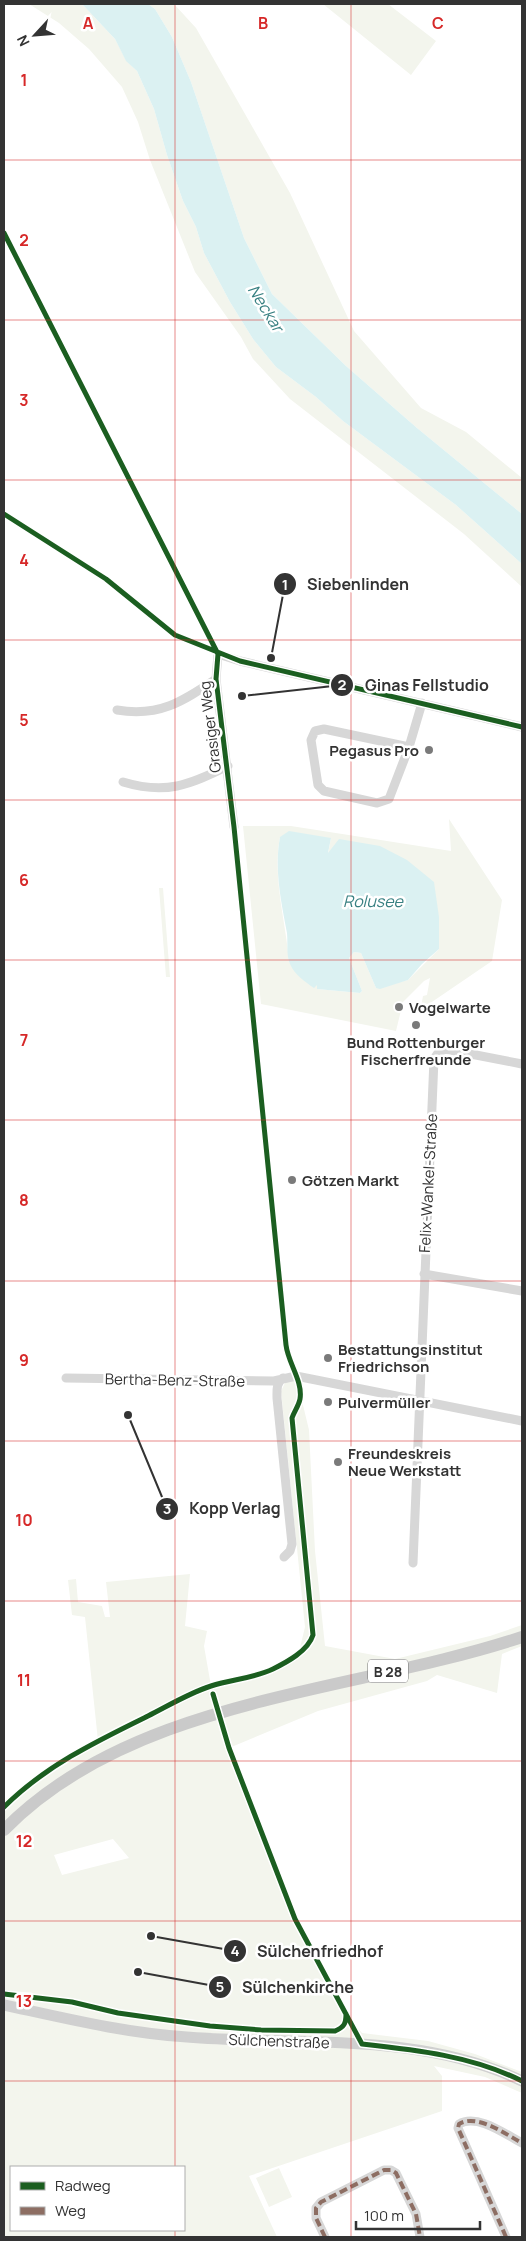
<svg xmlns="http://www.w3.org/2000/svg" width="526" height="2241" font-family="Manrope,sans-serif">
	<rect width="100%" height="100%" fill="#fff"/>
	<!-- green -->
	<path fill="#f3f5ed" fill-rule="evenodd" d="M29,4H82L115,39L126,60L137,71L154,109L167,155L183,201L196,227L204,253L230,302L253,339L276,367L316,397L343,421L456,505L522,564V587L464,534L290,399L253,359L241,337L195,272L150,160L138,122L122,87L89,49L59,23Z
		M148,4H174L196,28L290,193L354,331L421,408L466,432L522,478V514L417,428L346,366L272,294L244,238L191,82L172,37L155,9Z
		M323,4H388L436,41L411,75Z
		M449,819L502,900L492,961L426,1006L421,1007L423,996L427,995L430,978L424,981L403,1002L396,1031L261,1004L243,826H291L451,851ZM280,837L331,838L328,854L332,850L439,949L408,980L376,988L361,953L354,952L349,958L362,991L360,993L317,989V984L289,962C286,921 272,878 280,837Z
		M159,888H163L170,977H166Z
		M296,1376L309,1430L315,1551L325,1646L395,1659L490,1636L522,1625V1646L502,1654L497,1693L437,1675L427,1681L318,1711L229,1748L295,1919L346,2014L362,2033L428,2041L475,2054L522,2072V2093L485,2077L434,2066L442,2076V2111L249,2176L277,2237H4V1807C31,1780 63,1759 98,1741L85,1617L72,1615L68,1580L76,1579L78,1602L102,1606L105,1617H110L106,1582L190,1574L185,1626L207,1631L204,1646L211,1686C244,1681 272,1671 299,1652L305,1627L281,1391L285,1383ZM113,1839L129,1858L62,1875L54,1855ZM67,1999L122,2012L248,2026L251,2024L253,2029L210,2026L118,2013L72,2002ZM11,2167H184V2230H11Z
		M279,2168L292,2197L269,2207L256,2178Z"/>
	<!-- water -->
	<path fill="#dbf1f2" d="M82,4H148L155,9L172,37L191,82L244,238L272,294L346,366L417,428L522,514V564L456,505L343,421L316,397L276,367L253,339L230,302L204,253L196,227L183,201L167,155L154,109L137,71L126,61L115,39Z
		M289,831L331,838L328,853L339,839L380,846L407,860L434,882L439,917V949L422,964L408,980L380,989L376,988L361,953L354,952L349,958L362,991L360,993L317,989V985L314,988C304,981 295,975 290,964C286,955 288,942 287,933C281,901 274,869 280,837Z"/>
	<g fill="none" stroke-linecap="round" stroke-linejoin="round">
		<!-- street -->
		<path stroke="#d7d7d7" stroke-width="9" d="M117,710C159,717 182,702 216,679
			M409,747L324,729L315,731L311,740L318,785L324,791L377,803L389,799L409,747L422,703
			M123,782C166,795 189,785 228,766
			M234,827L216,679L218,654L240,661L522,727
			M424,1274L522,1291
			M66,1378L274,1381L296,1376L522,1421
			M283,1378C276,1383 277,1390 277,1398L292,1544L290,1551L284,1557
			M413,1563L434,1059L438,1053L445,1049L522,1064
			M325,2237L316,2218V2208L321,2202L384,2170H391L396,2173L416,2214L420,2237
			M506,2237L458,2128L459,2124C477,2113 505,2134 522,2143"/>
		<!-- secondary -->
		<path stroke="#d0d0d0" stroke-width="11" d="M4,2005C64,2018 125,2033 187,2037C298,2046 418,2031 522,2081"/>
		<!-- primary -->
		<path stroke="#cacaca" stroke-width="12" d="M4,1830C134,1697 354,1693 522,1637"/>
		<!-- quiet -->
		<path stroke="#8d6e63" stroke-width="4" stroke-dasharray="8 4" stroke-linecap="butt" d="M325,2237L316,2218V2208L321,2202L384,2170H391L396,2173L416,2214L420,2237
			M506,2237L458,2128L459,2124C477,2113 505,2134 522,2143"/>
		<!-- cycleway casing -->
		<g stroke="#fff" stroke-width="8">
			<path id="cycleway" d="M4,233L218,654
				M4,514L106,579L175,635L240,661L522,727
				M213,1694L229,1748L295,1919L362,2044C417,2050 472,2056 522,2081
				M4,1807C45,1766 97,1741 148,1716C168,1706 189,1693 211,1686C232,1679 252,1679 273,1669C287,1662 308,1651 313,1635L292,1418C294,1412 299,1405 300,1399C303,1381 288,1363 286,1345L234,827L216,679L218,654
				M4,1994L72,2002L118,2013L210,2026L261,2030L335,2031C344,2027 346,2024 346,2014"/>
		</g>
		<!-- cycleway -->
		<use href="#cycleway" stroke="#1b5e20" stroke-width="5"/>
	</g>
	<!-- grid -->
	<path fill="none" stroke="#d62828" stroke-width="1" stroke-opacity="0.55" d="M175,4V2167M351,4V2237M4,160H522M4,320H522M4,480H522M4,640H522M4,800H522M4,960H522M4,1120H522M4,1281H522M4,1441H522M4,1601H522M4,1761H522M4,1921H522M4,2081H522M175,2230V2237"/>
	<!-- markers -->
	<g fill="#7a7a7a" stroke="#fff" stroke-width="2">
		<circle cx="429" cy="750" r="5"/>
		<circle cx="399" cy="1007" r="5"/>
		<circle cx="416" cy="1025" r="5"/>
		<circle cx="292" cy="1180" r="5"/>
		<circle cx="328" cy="1358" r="5"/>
		<circle cx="328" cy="1402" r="5"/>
		<circle cx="338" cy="1462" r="5"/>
	</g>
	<g text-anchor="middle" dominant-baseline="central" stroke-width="5" stroke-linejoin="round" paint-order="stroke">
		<!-- shield labels -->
		<rect fill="#fff" stroke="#707070" stroke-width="1" x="368" y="1659.5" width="40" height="23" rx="4"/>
		<g font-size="14" font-weight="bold" fill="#333">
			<text x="388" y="1671">B 28</text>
		</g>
		<!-- street labels -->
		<g font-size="15" fill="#333" stroke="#fff">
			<text transform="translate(210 727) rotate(-97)">Grasiger Weg</text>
			<text transform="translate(428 1183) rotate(-87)">Felix-Wankel-Straße</text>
			<text transform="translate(175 1380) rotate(1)">Bertha-Benz-Straße</text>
			<text transform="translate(279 2041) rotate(2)">Sülchenstraße</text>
		</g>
		<!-- poi labels -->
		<g font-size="15" font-weight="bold" fill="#333" stroke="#fff" text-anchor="start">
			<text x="419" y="750" text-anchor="end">Pegasus Pro</text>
			<text x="409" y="1007">Vogelwarte</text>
			<text x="416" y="1042" text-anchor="middle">Bund Rottenburger<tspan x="416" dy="17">Fischerfreunde</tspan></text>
			<text x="302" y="1180">Götzen Markt</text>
			<text x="338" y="1349">Bestattungsinstitut<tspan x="338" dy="17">Friedrichson</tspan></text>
			<text x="338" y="1402">Pulvermüller</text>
			<text x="348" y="1453">Freundeskreis<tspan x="348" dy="17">Neue Werkstatt</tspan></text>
		</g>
		<!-- water labels -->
		<g font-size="16" font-style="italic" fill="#388082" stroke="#fff">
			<text transform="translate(266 308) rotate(58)">Neckar</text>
			<text x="373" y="901">Rolusee</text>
		</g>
	</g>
	<g font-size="16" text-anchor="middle" font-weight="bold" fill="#d62828" stroke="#fff" stroke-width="5" stroke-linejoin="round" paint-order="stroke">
		<text x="88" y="29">A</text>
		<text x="263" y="29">B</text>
		<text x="438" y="29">C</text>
		<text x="24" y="86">1</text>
		<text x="24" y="246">2</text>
		<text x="24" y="406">3</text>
		<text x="24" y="566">4</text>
		<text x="24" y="726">5</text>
		<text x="24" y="886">6</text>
		<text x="24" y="1046">7</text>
		<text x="24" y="1206">8</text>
		<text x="24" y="1366">9</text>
		<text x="24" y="1526">10</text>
		<text x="24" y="1686">11</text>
		<text x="24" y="1847">12</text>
		<text x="24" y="2007">13</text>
	</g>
	<!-- callouts -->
	<path fill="none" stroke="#333" stroke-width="2" d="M271 658L285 584M242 696L342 685M128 1415L167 1509M151 1936L235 1951M138 1972L220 1987"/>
	<g fill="#333" stroke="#fff" stroke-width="2">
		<circle cx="271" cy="658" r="5"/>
		<circle cx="242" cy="696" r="5"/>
		<circle cx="128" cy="1415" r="5"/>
		<circle cx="151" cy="1936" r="5"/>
		<circle cx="138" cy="1972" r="5"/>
		<circle cx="285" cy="584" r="12"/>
		<circle cx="342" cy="685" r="12"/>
		<circle cx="167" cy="1509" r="12"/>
		<circle cx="235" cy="1951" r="12"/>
		<circle cx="220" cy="1987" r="12"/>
	</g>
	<g font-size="15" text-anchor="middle" font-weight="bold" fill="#fff">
		<text x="285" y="590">1</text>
		<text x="342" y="690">2</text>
		<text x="167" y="1514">3</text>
		<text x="235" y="1956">4</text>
		<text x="220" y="1992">5</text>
	</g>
	<g font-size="16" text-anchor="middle" font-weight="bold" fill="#333" stroke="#fff" stroke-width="5" stroke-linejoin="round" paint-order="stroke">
		<text x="358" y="590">Siebenlinden</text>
		<text x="427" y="691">Ginas Fellstudio</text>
		<text x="235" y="1514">Kopp Verlag</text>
		<text x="320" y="1957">Sülchenfriedhof</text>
		<text x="298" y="1993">Sülchenkirche</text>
	</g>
	<!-- border -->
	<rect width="526" height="2241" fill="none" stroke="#333333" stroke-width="10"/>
	<!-- legend -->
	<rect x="10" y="2166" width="175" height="65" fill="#ffffff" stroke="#adadad"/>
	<rect x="20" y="2182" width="25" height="8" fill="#1b5e20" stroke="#adadad"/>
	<text x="55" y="2191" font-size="15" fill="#333333">Radweg</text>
	<rect x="20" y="2207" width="25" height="8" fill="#8d6e63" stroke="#adadad"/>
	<text x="55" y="2216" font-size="15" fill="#333333">Weg</text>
	<!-- north arrow -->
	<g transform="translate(35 35) rotate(244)" stroke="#ffffff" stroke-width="4" paint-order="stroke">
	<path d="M0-4L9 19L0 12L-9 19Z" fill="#333333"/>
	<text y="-8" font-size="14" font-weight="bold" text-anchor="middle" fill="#333333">N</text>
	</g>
	<!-- scale -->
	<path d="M356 2221v8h124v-8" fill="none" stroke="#333333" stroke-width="2.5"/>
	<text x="364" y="2221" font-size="15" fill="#333333" stroke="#ffffff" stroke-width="4" paint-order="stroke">100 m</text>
</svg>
